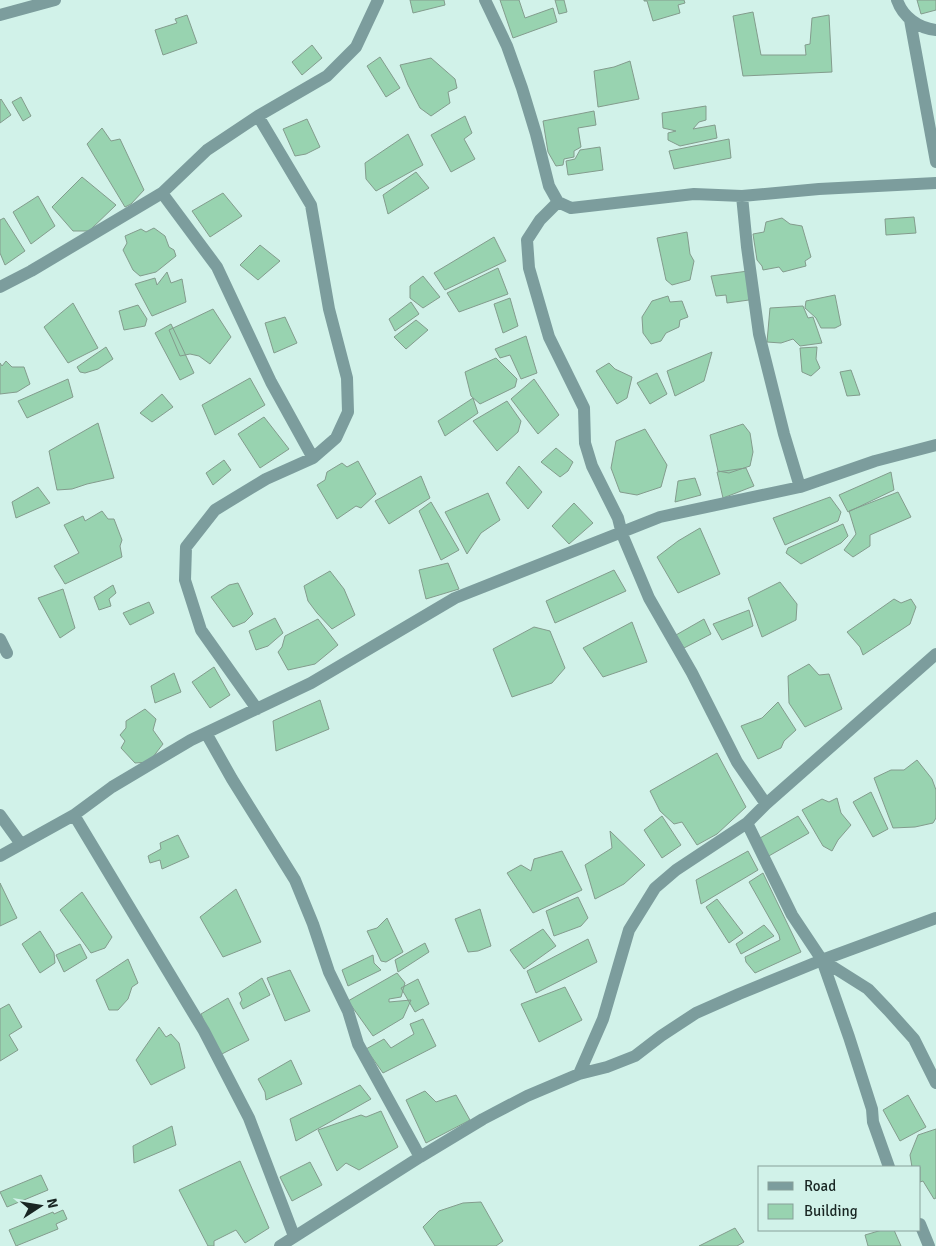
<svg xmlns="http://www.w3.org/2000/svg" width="936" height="1246" font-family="Signika,sans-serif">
	<rect width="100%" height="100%" fill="#d1f2e9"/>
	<!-- building -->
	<path fill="#98d3b0" stroke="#839c8d" d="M410,0H444L445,5L413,13Z
		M500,0H519L525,18L553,8L557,22L513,38Z
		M555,0H564L567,12L559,14Z
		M644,0H684L685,3L678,5L680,13L653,21L647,1H644Z
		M917,0H936V10L921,14Z
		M753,12L761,55H806L805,45L810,44L812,18L829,15L832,72L743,76L733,16Z
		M187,15L197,43L163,55L155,30L177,23L175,19Z
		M312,45L322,58L302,75L292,62Z
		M380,57L400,88L386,97L367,66Z
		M431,58L455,79L457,88L448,92L450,103L431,116L420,108L408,85L400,65Z
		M630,61L639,99L598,107L594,71L614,67Z
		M21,97L31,116L23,121L12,102Z
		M1,99L11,115L0,123V100Z
		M706,106V120L699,122L693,129L715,125L717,138L680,146L668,140V133L676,131L663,128L662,113Z
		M594,111L596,125L578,128L581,147L574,151V157L564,159L563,165L556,166L548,152L543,121Z
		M465,116L472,133L464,139L475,159L451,172L431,135Z
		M307,119L320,147L306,154L295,156L283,129Z
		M102,128L111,141L120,139L144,190L131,204L125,207L87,144Z
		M408,134L423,165L376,191L366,179L365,163Z
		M729,139L731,158L674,169L669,151Z
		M600,147L603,170L568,175L566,161L575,159L580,150Z
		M416,172L429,188L388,214L383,195Z
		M82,177L116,205L89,231H73L52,207Z
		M223,193L242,216L210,237L192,211Z
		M38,196L55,226L31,244L13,212Z
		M914,217L916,233L886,235L885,219Z
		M4,218L25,251L5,265L0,253V220Z
		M782,218L790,224L802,226L811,257L805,261L806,266L783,272L779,267L763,270L762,266L757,260L753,234L764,232L766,222Z
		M154,228L165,236L169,247L174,250L176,256L156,272L140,276L133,270L123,250L127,243L125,236L141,229L146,232Z
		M687,232L690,254L694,261L690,280L672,285L666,280L657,238Z
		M494,237L506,261L445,290L434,273Z
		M260,245L280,261L258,280L240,265Z
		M498,268L508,294L459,312L447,293Z
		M748,271L749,300L727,303L726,295L716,296L711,276Z
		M167,272L171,283L182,279L186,302L152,316L135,284L155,278L157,285Z
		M423,276L440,297L423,308L410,298V286Z
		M835,295L841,325L835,328H821L816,318L805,308L806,301Z
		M668,296L670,302L682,301L688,317L680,320L679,327L666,333L661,341L651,344L643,333L642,317L652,301Z
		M510,298L518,326L503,333L494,304Z
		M411,302L419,314L395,331L389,319Z
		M73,303L98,348L68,363L44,327Z
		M138,305L147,319L145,326L124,330L119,311Z
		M803,306L808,318L813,317L822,343L800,346L793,339L781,343L767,342L770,308Z
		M213,309L231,337L210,364L199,356L190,354L180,356L169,330Z
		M285,317L297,343L274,353L265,323Z
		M416,320L428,330L406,349L394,337Z
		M171,324L194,373L180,380L155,333Z
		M526,336L537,373L521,379L510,355L500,358L495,349Z
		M106,347L113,359L98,369L85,373L80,372L77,367Z
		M817,347L816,359L820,368L811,376L802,372L800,348Z
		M712,352L704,381L675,396L667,371Z
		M496,358L517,379L515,387L480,404L471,396L465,372Z
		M6,361L12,367H24L30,384L17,392L0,394V363L2,366Z
		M609,363L615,369L632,377L627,398L617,404L596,371Z
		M851,370L860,395L847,396L840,372Z
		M657,373L667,394L650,404L637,383Z
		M250,378L265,405L215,435L202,405Z
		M68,379L73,397L27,418L18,401Z
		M534,379L559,415L538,434L511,399Z
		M162,394L173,407L152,422L140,413Z
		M473,398L478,413L445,436L438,421Z
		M507,401L521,421L518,432L497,451L473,421Z
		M264,417L289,449L260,468L238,434Z
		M98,423L114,478L87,484L72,489L57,490L49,451Z
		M743,424L750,433L753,452L750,466L729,473L718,471L710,435Z
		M645,429L667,465L661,487L637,495L620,492L611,468L616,441Z
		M556,448L573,462L568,471L560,477L541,462Z
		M224,460L231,470L213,485L206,473Z
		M358,461L376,494L361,508L356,506L337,519L317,485L325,480L327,472L342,463L347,467Z
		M519,466L542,492L528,509L506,483Z
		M746,468L754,486L723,498L717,472Z
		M891,472L894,490L848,512L839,495Z
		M421,476L430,498L389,524L375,501Z
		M695,478L701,495L675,502L678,481Z
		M38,487L50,503L16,518L12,502Z
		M898,492L911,517L870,535V546L853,557L844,550L856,534L849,511Z
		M488,493L500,520L481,533L467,554L445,512Z
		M830,497L841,512L838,521L785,545L773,518Z
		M431,502L459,550L441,560L419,511Z
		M574,503L593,523L569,544L552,526Z
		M102,511L108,519H114L122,540L120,546L122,557L65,584L54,566L79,553L64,525L83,516L85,521Z
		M843,524L848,536L841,543L801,564L786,553L788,548Z
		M700,528L720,574L678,593L657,557L678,541Z
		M448,563L459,589L426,599L419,570Z
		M614,570L626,591L555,623L546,601Z
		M330,571L344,589L355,615L332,629L317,613L308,601L304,586Z
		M780,582L797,604L796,620L762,637L748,598Z
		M238,583L253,614L245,622L233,627L211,597L229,585Z
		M113,585L116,593L109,599L111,606L99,610L94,597Z
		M63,589L75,628L60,638L38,598Z
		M894,599L901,603L911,599L916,607L910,624L863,655L860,647L847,632Z
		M149,602L154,613L130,625L123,613Z
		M749,610L753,626L722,640L713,624Z
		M275,618L283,633L268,646L256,650L249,631Z
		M318,619L338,645L315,664L288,670L278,652L282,647L285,636Z
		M704,619L711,634L684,648L676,635Z
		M632,622L647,662L603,677L583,648Z
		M534,627L550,631L565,668L552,683L512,697L493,649Z
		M809,664L819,675L829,674L842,709L805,727L789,703L788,676Z
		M214,667L230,695L210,708L192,682Z
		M174,673L181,692L155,703L151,686Z
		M320,700L329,729L276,751L273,721Z
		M778,702L796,730L784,741L781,748L758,759L741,726L762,718Z
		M145,709L156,719L153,730L163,744L149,762L135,763L121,748L125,741L120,735L126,728V721Z
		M717,753L746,807L717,834L697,845L682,822L674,824L660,811L650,791Z
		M917,760L932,779L936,790V818L933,823L915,827L893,828L874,778L891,770H904Z
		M871,792L888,829L873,837L853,802Z
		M837,798L841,813L851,825L838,840L832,851L823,846L802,810L822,799L829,802Z
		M662,816L681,845L662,858L644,830Z
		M798,816L809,833L767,857L760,838Z
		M610,831L645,865L624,884L595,899L585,865L612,848Z
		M178,835L189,857L162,869L160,860L150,863L148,856L161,849L160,843Z
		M562,851L582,890L533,913L507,873L521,865L531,871L534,859Z
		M748,851L758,870L701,904L696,880Z
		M763,873L801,952L755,973L746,962L745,957L780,940L779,935L749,882Z
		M0,883L17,918L0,926Z
		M236,889L261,942L223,957L200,917Z
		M82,892L112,937L105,948L91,953L60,910Z
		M578,897L588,918L581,926L554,936L546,911Z
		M717,899L743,933L729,943L706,907Z
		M480,909L491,946L478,951L468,952L455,919Z
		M387,918L403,952L386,962L381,961L367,931L377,928Z
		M764,925L774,936L741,954L736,944Z
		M543,929L556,946L524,969L510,950Z
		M40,931L54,953L55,963L40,973L22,944Z
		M588,939L597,962L536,993L527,971Z
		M425,943L429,952L398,972L395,960Z
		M80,944L87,958L64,972L56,955Z
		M373,955L374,963L381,970L348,986L342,970Z
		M128,959L138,983L132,987L128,999L118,1010H109L96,980Z
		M290,970L310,1011L285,1021L267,978Z
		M397,973L405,983L401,997L389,999V1002L411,1000L403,1018L373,1036L348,1001Z
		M262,978L270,995L243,1009L240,1003L242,1000L239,993Z
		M418,979L429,1004L415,1012L401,988Z
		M565,987L582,1020L539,1042L521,1004Z
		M228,998L249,1040L218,1056L201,1014Z
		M9,1004L22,1027L9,1035L18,1050L0,1061V1009Z
		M423,1019L436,1046L383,1073L366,1049L384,1039L391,1048L414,1034L410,1024Z
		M159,1027L166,1037L171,1034L179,1043L185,1068L151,1085L136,1060Z
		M291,1060L302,1084L266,1100L265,1092L258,1079Z
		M360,1085L371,1099L296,1141L290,1119Z
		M425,1091L436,1102L456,1095L470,1120L426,1143L406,1100Z
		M908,1095L926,1127L900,1141L883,1110Z
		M381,1111L398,1147L359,1170L346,1163L337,1171L318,1130L361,1115L366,1117Z
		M172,1126L176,1145L134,1163L133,1146Z
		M936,1129V1198L934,1199L923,1181L920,1182V1167H912L910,1155L918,1135Z
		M240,1161L269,1228L245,1243L236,1230L214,1241V1246H208L179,1190Z
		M310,1162L322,1185L292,1201L280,1177Z
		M41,1175L48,1190L7,1207L0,1192Z
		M481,1202L503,1241L496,1246H435L423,1227L439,1211L463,1203Z
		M63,1210L67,1219L56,1224L58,1229L16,1246L9,1230L53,1212L54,1214Z
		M735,1228L744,1242L737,1246H699Z
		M882,1230H894L901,1246H868L865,1235Z"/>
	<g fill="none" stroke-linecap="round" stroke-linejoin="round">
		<!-- street -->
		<path stroke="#7c9d9d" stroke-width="12" d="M485,0L507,46L522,88L536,134L549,186L558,202L571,208L694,194L742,196L819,189L936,183
			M897,0C903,17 918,28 936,30
			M0,15L55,0
			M910,20L936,162
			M162,193L217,267L271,382L313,458
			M742,196L747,247L759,334L784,434L800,487
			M558,202L540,220L527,240L529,268L549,337L584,408L585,443L592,466L618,518L622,534L649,598L692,673L737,762L766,804
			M0,287L31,271L162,193L207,150L258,116L327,76L356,47L378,0
			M0,639L7,653
			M257,709L201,630L185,580L186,547L215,510L266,479L313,458L336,438L348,412L347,378L329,309L311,205L258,116
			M206,733L232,779L295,880L313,924L329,972L348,1011L358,1044L420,1157
			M0,815L21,844
			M74,815L204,1031L249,1118L294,1236
			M747,823L792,915L822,960L849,1037L872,1109L873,1122L889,1167
			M0,856L74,815L112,787L191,740L311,683L455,598L660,517L800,487L875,461L936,445
			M822,960L868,989L888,1010L914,1039L936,1083
			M579,1074L603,1019L629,930L655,888L676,870L747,823L766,804L936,654
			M920,1224L929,1246
			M280,1246L420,1157L483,1119L527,1096L579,1074L607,1067L635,1056L661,1036L696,1013L739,994L822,960L936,918"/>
	</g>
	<!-- legend -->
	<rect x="758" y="1166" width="162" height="65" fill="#d1f2e9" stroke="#87a09a"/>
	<rect x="768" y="1182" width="25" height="8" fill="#7c9d9d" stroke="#87a09a"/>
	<text x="804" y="1191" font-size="15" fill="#192623">Road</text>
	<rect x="768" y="1204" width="25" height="15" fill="#98d3b0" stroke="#87a09a"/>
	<text x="804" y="1216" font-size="15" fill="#192623">Building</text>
	<!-- north arrow -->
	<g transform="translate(40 1206) rotate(78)" stroke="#d1f2e9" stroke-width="4" paint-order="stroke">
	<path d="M0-4L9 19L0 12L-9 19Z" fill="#192623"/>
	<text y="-8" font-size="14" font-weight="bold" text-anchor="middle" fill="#192623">N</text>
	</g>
</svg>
